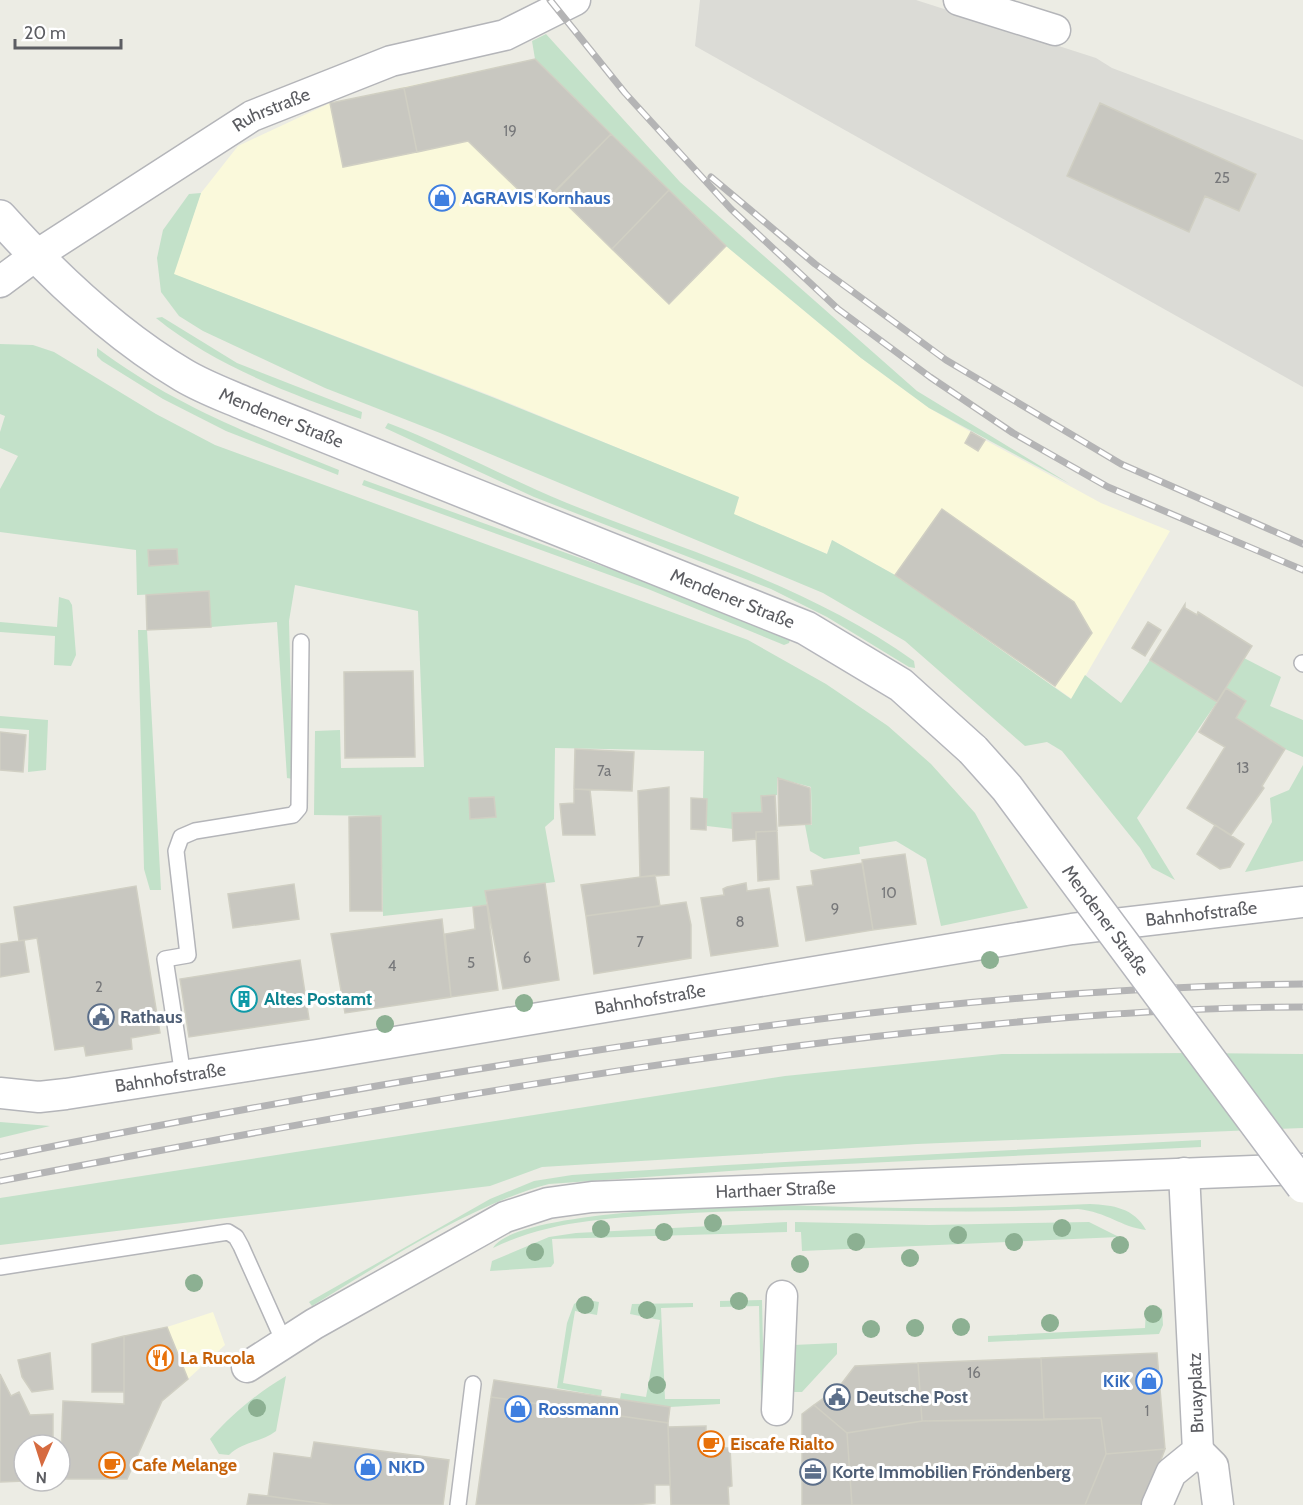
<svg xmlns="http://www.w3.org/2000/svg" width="1303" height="1505" font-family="Cabin,sans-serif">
	<rect width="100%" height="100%" fill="#ecece4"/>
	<!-- commercial -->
	<path fill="#faf9db" d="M535,59L726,246L861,358L929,408L971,432L965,443L978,450L985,440L1101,503L1170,531L1072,699L895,575L832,540L827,554L733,514L739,498L492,396L173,274L201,193L238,146L330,103Z
		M213,1312L225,1345L188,1379L167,1327Z"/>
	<!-- industrial -->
	<path fill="#dbdbd6" d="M700,0H916L1096,58L1112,68L1303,140V387L695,46Z"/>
	<!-- green -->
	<path fill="#c3e1c9" d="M546,34L680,182L917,391L1070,484L929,408L861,358L726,246L535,59L532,41Z
		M201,193L174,274L492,397L739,497L734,514L827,554L832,540L895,575L1071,699L1085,675L1121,703L1150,660L1217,702L1137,818L1175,880L1152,868L1140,848L1062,751L1047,742L1025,746L905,641L823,593L440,433L325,388L203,331L179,316L161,292L157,258L163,230L189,194Z
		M162,317L237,363L362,412L361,419C291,394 215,366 156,318Z
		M0,344L33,345L54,352L156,414L215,445L748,640L826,684L888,726L931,764L975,813L1028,908L941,926L926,859L896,841L859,847L860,854L824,859L810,851L805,825H812L811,787L777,778V795L761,796L762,812L732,813L733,829L707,826V799H703L704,751L555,748L554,819L545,827L555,882L485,891L487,905L383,916L381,816L314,815L315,731L340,730L341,768L424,767L418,611L295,585L289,621L293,779L287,778L277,622L211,627L209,592L137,595L136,550L0,532V489L18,456L0,448V432L5,416L0,414Z
		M97,348C173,405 252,435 339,470L338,475L226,431L163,399L102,361L97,356Z
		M388,423C448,446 506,478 567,503C686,551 808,585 914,661L915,668L909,667L827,617L771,589L534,497L385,428Z
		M364,480L666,589L790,640L789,643L784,645L648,589L362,485Z
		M59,597L69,600L72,605L76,655L71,666L54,665L55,636L0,632V622L57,627Z
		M138,630H147L161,890H150L144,869Z
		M1244,658L1281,677L1270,706L1303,720V757L1285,749L1236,718L1246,701L1226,688Z
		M0,716L48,720L46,770L28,772L29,730L0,728Z
		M1303,765V861L1245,872L1272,822L1270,798L1289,790Z
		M1194,1053L1303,1054V1128L917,1144L542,1167L490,1186L0,1245V1198L785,1076L1002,1054Z
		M0,1122L50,1126L0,1138Z
		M1201,1140V1147L783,1167L549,1184C472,1204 381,1264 312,1306L309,1302L490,1199L534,1181L572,1175L727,1165Z
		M1090,1204C1113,1205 1134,1208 1146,1230C1121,1227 1107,1212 1078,1209C943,1216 809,1205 674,1214C611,1218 551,1220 493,1248C513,1212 718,1206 762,1205C809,1205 856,1208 903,1208C966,1208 1028,1207 1090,1204Z
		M787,1222V1232L552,1239L554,1263L551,1267L490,1271L492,1261L549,1237L576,1233Z
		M795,1222L929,1225L1089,1222L1119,1237L802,1251L801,1232H795Z
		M583,1299L599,1302L597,1315L575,1311L563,1383L602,1390L601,1396L557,1388L567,1323L574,1304Z
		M762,1300L764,1394L761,1399L759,1306L720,1307V1301Z
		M693,1303V1307L661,1308L665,1399H720V1404L670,1407L620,1399L621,1393L646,1397L660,1320L630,1314L632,1304Z
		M1150,1305L1162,1309L1163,1325L1159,1334L988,1342V1336L1145,1328L1146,1308Z
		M837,1343V1354L802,1392H794L793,1345Z
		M286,1376L276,1431C262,1442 242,1442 229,1455L219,1454L210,1439C233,1413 256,1394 286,1376Z"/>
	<!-- building -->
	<path fill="#c8c7c0" stroke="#d0cfc3" stroke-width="1.5" d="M535,59L611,134L554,193L528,199L468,141L417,152L404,88Z
		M404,88L417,152L343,167L330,103Z
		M1100,103L1256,174L1239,211L1205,196L1189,232L1067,176Z
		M611,134L669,190L612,249L554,192Z
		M669,190L726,246L669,304L612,249Z
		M971,432L985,440L978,451L965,443Z
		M942,509L1074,602L1092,633L1055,686L895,575Z
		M177,549L178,564L149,566L148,550Z
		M209,591L211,627L147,630L146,595Z
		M1185,604V608L1197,615L1198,612L1252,646L1217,702L1150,660Z
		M1148,622L1161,630L1145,656L1132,648Z
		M413,671L415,757L345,758L344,672Z
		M1226,688L1246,701L1236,718L1285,749L1262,786L1264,788L1231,835L1187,808L1225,747L1199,732Z
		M0,732L26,735L23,772L0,770Z
		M575,749L634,752L632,791L574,789Z
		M778,778L810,788L811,824L779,826Z
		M669,787V875L640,877L638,791Z
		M574,789L590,790L595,835H563L560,804L574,803Z
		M775,795L777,831L756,832V839L733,841L732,813L762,812L761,796Z
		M494,797L496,817L470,819L469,798Z
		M691,798L707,799L706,830L691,829Z
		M381,816L382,911H350L349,817Z
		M1215,825L1244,844L1230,867L1220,869L1197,854Z
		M777,831L779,879L758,881L756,832Z
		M905,854L916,924L873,930L862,860Z
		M862,863L873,930L806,941L797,887L813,885L811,871Z
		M655,875L660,906L586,916L581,885Z
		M545,883L559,980L503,989L485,891Z
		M746,883L747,891L769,888L778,946L711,956L701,898L724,895L723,889L727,887Z
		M294,884L299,919L233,928L228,894Z
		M136,886L160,1033L131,1038L132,1049L86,1056L84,1046L55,1050L37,938L19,941L14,907Z
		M686,902L691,925V958L594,974L586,916Z
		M487,905L498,990L451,997L445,934L475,929L473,907Z
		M442,919L451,997L345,1013L331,934Z
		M24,940L29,972L0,977V944Z
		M300,960L309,1019L189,1037L180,979Z
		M167,1327L188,1379L162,1401L127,1479H60L63,1401L124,1404V1336Z
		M124,1336V1392H92V1344Z
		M50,1353L53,1389L32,1392L22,1377L18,1360Z
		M1157,1353L1165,1449L1106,1454L1101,1418L1044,1420L1041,1358Z
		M1041,1358L1044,1420L922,1421L918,1363Z
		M918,1363L922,1421L847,1433L814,1405L839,1387L855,1366Z
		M0,1374L11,1396L19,1392L30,1415L53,1414V1445H24V1481L0,1482Z
		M494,1380L670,1407L668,1423L491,1397Z
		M491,1397L668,1423L670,1485H655V1503L634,1505H476Z
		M814,1405L847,1433L852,1505H802V1414Z
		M1101,1418L1106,1454L1085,1505H852L847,1433L922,1421Z
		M706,1426V1431L725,1448H730L732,1486L728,1487L729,1505H671L668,1427Z
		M314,1442L449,1460L443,1505H333L268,1496L274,1453L311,1458Z
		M1165,1449L1144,1505H1085L1106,1454Z
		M249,1494L268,1496L333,1505H247Z"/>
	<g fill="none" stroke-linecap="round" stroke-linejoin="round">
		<!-- lane casing -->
		<g stroke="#b4b5b9" stroke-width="18">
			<path id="lane" d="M1302,663L1303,664
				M183,1076L165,959L188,955L176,851L181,837L195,831L293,815L299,808L301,642
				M0,1267L228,1232L236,1237L241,1246L284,1342
				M458,1505L473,1384"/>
		</g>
		<!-- street casing -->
		<g stroke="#b4b5b9" stroke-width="33">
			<g id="street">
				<path d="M959,0L1055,30"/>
				<path id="s1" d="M0,282L35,256L252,116L391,61L505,35L575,0"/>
				<path id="s2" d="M0,1093L39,1097L66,1094L317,1055L1072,929L1303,902"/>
				<path id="s3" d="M247,1367L314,1324L505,1217L548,1203L592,1197L1303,1169"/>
				<path d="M777,1410L782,1296"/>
				<path d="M1198,1451L1213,1466L1218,1505"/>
				<path d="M1157,1505L1171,1473L1198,1451L1184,1173"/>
			</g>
		</g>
		<!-- secondary casing -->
		<g stroke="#b5b6bc" stroke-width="36">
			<g id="secondary">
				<path id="s4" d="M0,217C54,277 114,334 183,375C203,387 225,395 246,404L806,628L901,685L973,750"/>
			</g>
		</g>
		<!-- lane -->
		<use href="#lane" stroke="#fff" stroke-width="15"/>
		<!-- street -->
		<use href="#street" stroke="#fff" stroke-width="30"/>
		<!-- secondary -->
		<use href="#secondary" stroke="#fff" stroke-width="33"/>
		<!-- rail casing -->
		<g stroke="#b4b4b5" stroke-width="7">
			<path id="rail" d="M550,0L625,93L731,209L838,309L930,377L1013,433L1108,487L1303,570
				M711,177L815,264L946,360L1121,464L1303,544
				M0,1157C186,1119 372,1085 560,1056C806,1017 1054,987 1303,984
				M0,1181C301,1123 602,1066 907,1033C1039,1019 1171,1007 1303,1007"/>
		</g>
		<!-- rail -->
		<use href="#rail" stroke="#fff" stroke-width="4.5" stroke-dasharray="14" stroke-linecap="butt"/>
		<!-- secondary-bridge casing -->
		<g stroke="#b5b6bc" stroke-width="36" stroke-linecap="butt">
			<g id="secondary-bridge">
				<path id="s5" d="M973,750L1007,788L1303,1186"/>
			</g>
		</g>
		<!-- secondary-bridge -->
		<use href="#secondary-bridge" stroke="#fff" stroke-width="33"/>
	</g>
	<!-- trees -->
	<g fill="#8cb092">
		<circle cx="990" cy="960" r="9"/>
		<circle cx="524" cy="1003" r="9"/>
		<circle cx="385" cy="1024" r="9"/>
		<circle cx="713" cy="1223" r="9"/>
		<circle cx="1062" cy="1228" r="9"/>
		<circle cx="601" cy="1229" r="9"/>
		<circle cx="664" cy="1232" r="9"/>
		<circle cx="958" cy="1235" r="9"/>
		<circle cx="856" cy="1242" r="9"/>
		<circle cx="1014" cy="1242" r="9"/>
		<circle cx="1120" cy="1245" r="9"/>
		<circle cx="535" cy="1252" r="9"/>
		<circle cx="910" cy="1258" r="9"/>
		<circle cx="800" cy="1264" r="9"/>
		<circle cx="194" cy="1283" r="9"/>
		<circle cx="739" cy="1301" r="9"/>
		<circle cx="585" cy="1305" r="9"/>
		<circle cx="647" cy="1310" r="9"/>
		<circle cx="1153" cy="1314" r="9"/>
		<circle cx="1050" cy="1323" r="9"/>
		<circle cx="961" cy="1327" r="9"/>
		<circle cx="915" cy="1328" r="9"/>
		<circle cx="871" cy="1329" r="9"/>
		<circle cx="657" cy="1385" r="9"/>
		<circle cx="257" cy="1408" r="9"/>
	</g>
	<!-- icons -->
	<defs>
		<g id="shop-ring" transform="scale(1.35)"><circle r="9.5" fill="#fff" stroke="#3f7fe0" stroke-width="1.5"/><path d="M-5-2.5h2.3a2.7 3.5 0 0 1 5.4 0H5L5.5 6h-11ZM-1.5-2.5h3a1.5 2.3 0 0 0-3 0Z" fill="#3f7fe0"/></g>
		<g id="building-ring" transform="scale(1.35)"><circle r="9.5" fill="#fff" stroke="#0f9aa8" stroke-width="1.5"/><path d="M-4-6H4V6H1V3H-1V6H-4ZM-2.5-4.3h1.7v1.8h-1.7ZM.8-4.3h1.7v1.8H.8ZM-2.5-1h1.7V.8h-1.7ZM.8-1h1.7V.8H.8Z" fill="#0f9aa8"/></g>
		<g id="civic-ring" transform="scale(1.35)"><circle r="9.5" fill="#fff" stroke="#5c6f8a" stroke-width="1.5"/><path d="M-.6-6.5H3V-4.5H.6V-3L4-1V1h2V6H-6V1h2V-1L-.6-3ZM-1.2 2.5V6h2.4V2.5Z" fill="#5c6f8a"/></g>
		<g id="restaurant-ring" transform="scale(1.35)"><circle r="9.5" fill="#fff" stroke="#e8710a" stroke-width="1.5"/><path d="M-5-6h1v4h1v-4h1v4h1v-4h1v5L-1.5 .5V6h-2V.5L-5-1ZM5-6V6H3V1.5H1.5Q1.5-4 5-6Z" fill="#e8710a"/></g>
		<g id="cafe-ring" transform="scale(1.35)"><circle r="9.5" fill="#fff" stroke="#e8710a" stroke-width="1.5"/><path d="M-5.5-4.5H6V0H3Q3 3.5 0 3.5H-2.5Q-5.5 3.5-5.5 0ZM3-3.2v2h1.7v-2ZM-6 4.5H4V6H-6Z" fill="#e8710a"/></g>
		<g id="office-ring" transform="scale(1.35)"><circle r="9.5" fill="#fff" stroke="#5c6f8a" stroke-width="1.5"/><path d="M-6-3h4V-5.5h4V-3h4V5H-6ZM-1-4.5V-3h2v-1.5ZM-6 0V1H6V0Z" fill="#5c6f8a"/></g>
	</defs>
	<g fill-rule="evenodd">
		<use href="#shop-ring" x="442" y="198"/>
		<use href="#building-ring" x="244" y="999"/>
		<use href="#civic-ring" x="101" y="1017"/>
		<use href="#restaurant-ring" x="160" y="1358"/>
		<use href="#shop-ring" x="1149" y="1381"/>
		<use href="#civic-ring" x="837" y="1397"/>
		<use href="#shop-ring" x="518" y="1409"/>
		<use href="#cafe-ring" x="711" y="1444"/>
		<use href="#cafe-ring" x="112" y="1465"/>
		<use href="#shop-ring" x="368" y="1467"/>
		<use href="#office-ring" x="813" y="1472"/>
	</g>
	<g text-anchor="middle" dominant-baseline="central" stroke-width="6" stroke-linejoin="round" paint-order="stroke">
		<!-- number labels -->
		<g font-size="15" fill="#77787a">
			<text x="510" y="131">19</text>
			<text x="1222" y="178">25</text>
			<text x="1243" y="768">13</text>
			<text x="604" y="771">7a</text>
			<text x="889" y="893">10</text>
			<text x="835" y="909">9</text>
			<text x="740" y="922">8</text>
			<text x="640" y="942">7</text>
			<text x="527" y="958">6</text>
			<text x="471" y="963">5</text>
			<text x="392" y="966">4</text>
			<text x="99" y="987">2</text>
			<text x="974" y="1373">16</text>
			<text x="1147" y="1411">1</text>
		</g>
		<!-- street labels -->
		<g font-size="18" fill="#5c5d62" stroke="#fff">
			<text stroke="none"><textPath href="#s1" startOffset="322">Ruhrstraße</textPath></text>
			<text stroke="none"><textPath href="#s4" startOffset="350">Mendener Straße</textPath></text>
			<text stroke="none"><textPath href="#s4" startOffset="836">Mendener Straße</textPath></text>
			<text stroke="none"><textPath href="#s2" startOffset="1216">Bahnhofstraße</textPath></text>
			<text stroke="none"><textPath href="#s5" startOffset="216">Mendener Straße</textPath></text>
			<text stroke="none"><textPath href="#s2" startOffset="658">Bahnhofstraße</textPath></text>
			<text stroke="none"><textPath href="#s2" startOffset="172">Bahnhofstraße</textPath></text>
			<text stroke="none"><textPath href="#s3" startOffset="572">Harthaer Straße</textPath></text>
			<text transform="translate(1196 1393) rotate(-92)">Bruayplatz</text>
		</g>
		<!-- shop labels -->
		<g font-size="18" font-weight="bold" fill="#366cbe" stroke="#fff" text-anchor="start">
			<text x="462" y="198">AGRAVIS Kornhaus</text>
			<text x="1130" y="1381" text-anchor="end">KiK</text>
			<text x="538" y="1409">Rossmann</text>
			<text x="388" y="1467">NKD</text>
		</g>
		<!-- culture labels -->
		<g font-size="18" font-weight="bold" fill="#0d838f" stroke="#fff" text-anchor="start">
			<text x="264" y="999">Altes Postamt</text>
		</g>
		<!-- service labels -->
		<g font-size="18" font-weight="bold" fill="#4e5e75" stroke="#fff" text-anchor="start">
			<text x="120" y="1017">Rathaus</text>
			<text x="856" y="1397">Deutsche Post</text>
			<text x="832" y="1472">Korte Immobilien Fröndenberg</text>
		</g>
		<!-- food labels -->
		<g font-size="18" font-weight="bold" fill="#c56008" stroke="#fff" text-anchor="start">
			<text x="180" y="1358">La Rucola</text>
			<text x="730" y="1444">Eiscafe Rialto</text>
			<text x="132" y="1465">Cafe Melange</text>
		</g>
	</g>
	<!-- north arrow -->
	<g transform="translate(42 1463) rotate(183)"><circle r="28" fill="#ffffff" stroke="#bebec0" stroke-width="1.5"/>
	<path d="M0-4.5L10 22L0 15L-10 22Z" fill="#d66b40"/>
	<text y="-9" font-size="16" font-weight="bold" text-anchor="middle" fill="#5c5d62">N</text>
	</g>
	<!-- scale -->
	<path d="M15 39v9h106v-9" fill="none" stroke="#5c5d62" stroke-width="3"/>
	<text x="24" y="39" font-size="18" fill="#5c5d62" stroke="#ffffff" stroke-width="4.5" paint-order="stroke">20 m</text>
</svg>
